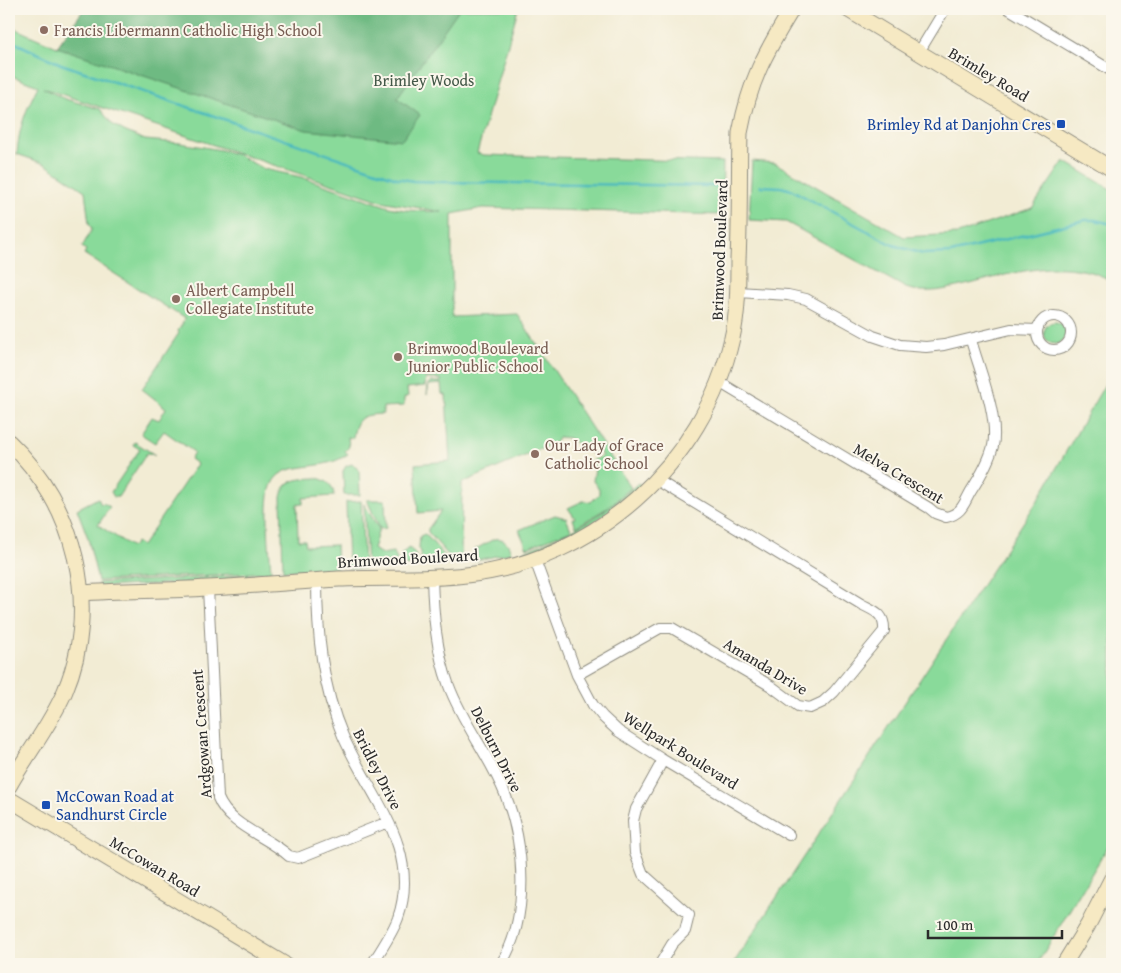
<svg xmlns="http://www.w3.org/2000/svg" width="1121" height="973" font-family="'Gentium Book Plus',serif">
	<rect width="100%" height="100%" fill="#fbf7ec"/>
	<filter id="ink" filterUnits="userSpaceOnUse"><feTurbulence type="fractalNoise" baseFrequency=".02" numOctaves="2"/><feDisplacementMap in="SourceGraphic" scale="10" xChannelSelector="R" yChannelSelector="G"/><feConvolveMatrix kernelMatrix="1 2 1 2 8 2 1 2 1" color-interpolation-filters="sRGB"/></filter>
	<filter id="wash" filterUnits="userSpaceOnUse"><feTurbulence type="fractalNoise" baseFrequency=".0096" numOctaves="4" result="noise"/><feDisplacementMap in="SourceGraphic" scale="20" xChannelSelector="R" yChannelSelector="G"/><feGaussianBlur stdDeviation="1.12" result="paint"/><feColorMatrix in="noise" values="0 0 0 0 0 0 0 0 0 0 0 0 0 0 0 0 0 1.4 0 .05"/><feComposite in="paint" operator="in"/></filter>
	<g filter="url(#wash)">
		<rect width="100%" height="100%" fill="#f2ecd4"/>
		<!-- green -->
		<path fill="#89da9a" stroke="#5a8262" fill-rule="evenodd" d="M85,9H518L477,153L484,155L723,162L722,215L483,208L452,214V317L517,314L631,488L607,508L576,527L573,519L575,518L568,508L583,501L591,502L599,494V489L593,481L595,468L592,461L602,456L599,451L592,454L569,438L559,437L555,443L462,483L461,562L455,563L428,532V529L441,511L418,513L415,464L450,461L446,395L442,394L441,384L429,385L427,395L428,384L430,382H441V379H428V376H426L425,386L407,388L408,396L404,398V406L383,407V414C363,415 356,416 353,438L348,437L349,447L345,451L348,454C333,465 315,465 297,468C286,470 277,473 272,484C264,500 270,552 271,572L98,581L88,538L77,509L98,498L101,505L103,503L110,507L98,525L132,547L136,542L142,546L197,464L190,459L194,452L164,431L155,443L141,434L152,417L159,420L166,408L142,389L179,333L178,331L185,319L84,254L86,250L82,247L92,229L89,224L85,191L45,164L17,154C19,126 26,110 38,86L9,75V26L57,47ZM43,88L381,201L442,212L405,210L389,207L301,177L264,169L236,154L221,150L180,143L145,140L124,131L112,124L100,109L65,99Z
			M752,161L775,163L904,237L958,234L1032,208L1064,161L1112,190V281C1068,256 1016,272 970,284C947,289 928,295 906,288L786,222L749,220Z
			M1044 333a11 11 0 1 1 22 0a11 11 0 1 1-22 0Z
			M1112,372V840L1037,964H733L1038,500Z
			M135,442L155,455L147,453L118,497H114L111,492L140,449L133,445Z
			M352,464L359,470L360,495H344L343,471L346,466Z
			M315,478C326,479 334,485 334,496L303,498V504H297L298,540H305L306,546L336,545L337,568L283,571L281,497C285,479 298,479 315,478Z
			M638,483L642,486L620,505L570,537L527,554L523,552C566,536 605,515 638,483Z
			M367,500H385L386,528L380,529Z
			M361,501L364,568H348L346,502Z
			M364,504L379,529L373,549L382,554L393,552L397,559L393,566L367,567Z
			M555,515L566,518L571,530L527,548L519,530Z
			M425,534L428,537L451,563L423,565L419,548L420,536Z
			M494,539C505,537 509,544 511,553L472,561L474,550Z
			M409,548L415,553L418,565L400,566L402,553Z
			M276,574L272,579L99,587L98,583Z"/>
		<!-- forest -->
		<path fill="#6eba82" stroke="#4c7256" d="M84,9H459L397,98L420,115L402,140L306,130L57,47Z"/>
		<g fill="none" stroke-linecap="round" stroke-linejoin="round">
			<!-- stream -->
			<path stroke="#49b9bf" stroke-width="2.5" d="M9,40L61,64L397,178L413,181L443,182L715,186
				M760,186L781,187L792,190L893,245L923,254L951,253L1085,220H1095L1112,224"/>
		</g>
	</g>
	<g filter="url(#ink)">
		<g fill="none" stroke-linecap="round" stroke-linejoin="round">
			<!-- street casing -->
			<g stroke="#8e8c80" stroke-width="12">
				<path id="street" d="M1009,9L1112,71
					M919,52L945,9
					M738,292L788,295L806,299L873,336L900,345L926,347L944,345L1011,329L1037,330
					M1037 333a17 17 0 1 1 34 0a17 17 0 1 1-34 0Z
					M719,382L929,508L935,513L946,517C962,514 964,503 971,491C980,477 989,462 993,446C999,416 979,369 971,340
					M535,560L577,675L593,705L603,717L618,731L663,760L789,835
					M432,577C433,613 436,651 449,686C463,724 490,756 505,794C525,844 530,917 501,964
					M317,580C317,634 322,687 343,736C369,796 422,848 398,918C392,934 381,950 372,964
					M208,588L218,798C229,826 267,836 289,856L298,858L388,822
					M577,675L660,628H672L771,686L798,706L810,708L823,702L834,692L884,631C885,613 874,611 861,604L657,480
					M660,964L672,944L685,931L689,915L643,874L635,853L633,821L636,809L663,760"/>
			</g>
			<!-- secondary casing -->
			<g stroke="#8e8c80" stroke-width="17">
				<path id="secondary" d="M847,9L1112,169
					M9,442C75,504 101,605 65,691C51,724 27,754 9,786
					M81,593C123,590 166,591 208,588C252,586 295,582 339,579C381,577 424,580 466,575C594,562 704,463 732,338C738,313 738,286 738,260C740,218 739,176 740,133C750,80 764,55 792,9
					M9,799L284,964
					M1064,964L1088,925L1112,878"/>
			</g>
			<!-- street -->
			<use href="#street" stroke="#fff" stroke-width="10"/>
			<!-- secondary -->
			<use href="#secondary" stroke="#f6e9c3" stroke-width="15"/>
		</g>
	</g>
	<!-- markers -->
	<g fill="#8d6e63" stroke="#fbf7ec" stroke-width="2">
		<circle cx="44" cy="30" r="5"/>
		<circle cx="176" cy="299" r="5"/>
		<circle cx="398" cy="357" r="5"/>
		<circle cx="535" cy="454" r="5"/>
	</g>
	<g fill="#1a4fb4" stroke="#fbf7ec" stroke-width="2">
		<rect x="1056" y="119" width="10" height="10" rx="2.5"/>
		<rect x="41" y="800" width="10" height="10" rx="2.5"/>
	</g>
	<g text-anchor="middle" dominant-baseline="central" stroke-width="4" stroke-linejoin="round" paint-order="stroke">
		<!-- education labels -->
		<g font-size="16" fill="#785e54" stroke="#fbf7ec" text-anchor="start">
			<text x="54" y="30">Francis Libermann Catholic High School</text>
			<text x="186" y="290">Albert Campbell<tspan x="186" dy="18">Collegiate Institute</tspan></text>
			<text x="408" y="348">Brimwood Boulevard<tspan x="408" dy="18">Junior Public School</tspan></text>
			<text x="545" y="445">Our Lady of Grace<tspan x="545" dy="18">Catholic School</tspan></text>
		</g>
		<!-- street labels -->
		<g font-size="16" fill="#2b2b2b" stroke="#fbf7ec">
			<text transform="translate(989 74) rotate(31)">Brimley Road</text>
			<text transform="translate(719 250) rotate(-88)">Brimwood Boulevard</text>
			<text transform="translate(899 473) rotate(31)">Melva Crescent</text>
			<text transform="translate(408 558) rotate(-3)">Brimwood Boulevard</text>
			<text transform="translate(766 666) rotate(31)">Amanda Drive</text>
			<text transform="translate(201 734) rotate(-94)">Ardgowan Crescent</text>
			<text transform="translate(497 749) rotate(63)">Delburn Drive</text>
			<text transform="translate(681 750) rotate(32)">Wellpark Boulevard</text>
			<text transform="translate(378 769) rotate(63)">Bridley Drive</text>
			<text transform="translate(155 866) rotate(31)">McCowan Road</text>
		</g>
		<!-- park labels -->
		<g font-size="16" fill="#425747" stroke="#fbf7ec">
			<text x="424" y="80">Brimley Woods</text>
		</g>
		<!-- transit labels -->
		<g font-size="16" fill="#164399" stroke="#fbf7ec" text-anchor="end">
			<text x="1051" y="124">Brimley Rd at Danjohn Cres</text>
			<text x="56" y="796" text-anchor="start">McCowan Road at<tspan x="56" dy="18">Sandhurst Circle</tspan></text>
		</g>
	</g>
	<!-- margin -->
	<rect width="1121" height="973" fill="none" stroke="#fbf7ec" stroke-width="30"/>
	<!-- scale -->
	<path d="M928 930v8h134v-8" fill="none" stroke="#2b2b2b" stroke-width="2.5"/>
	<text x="936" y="930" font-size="15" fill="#2b2b2b" stroke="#fbf7ec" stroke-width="4" paint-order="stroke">100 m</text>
</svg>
